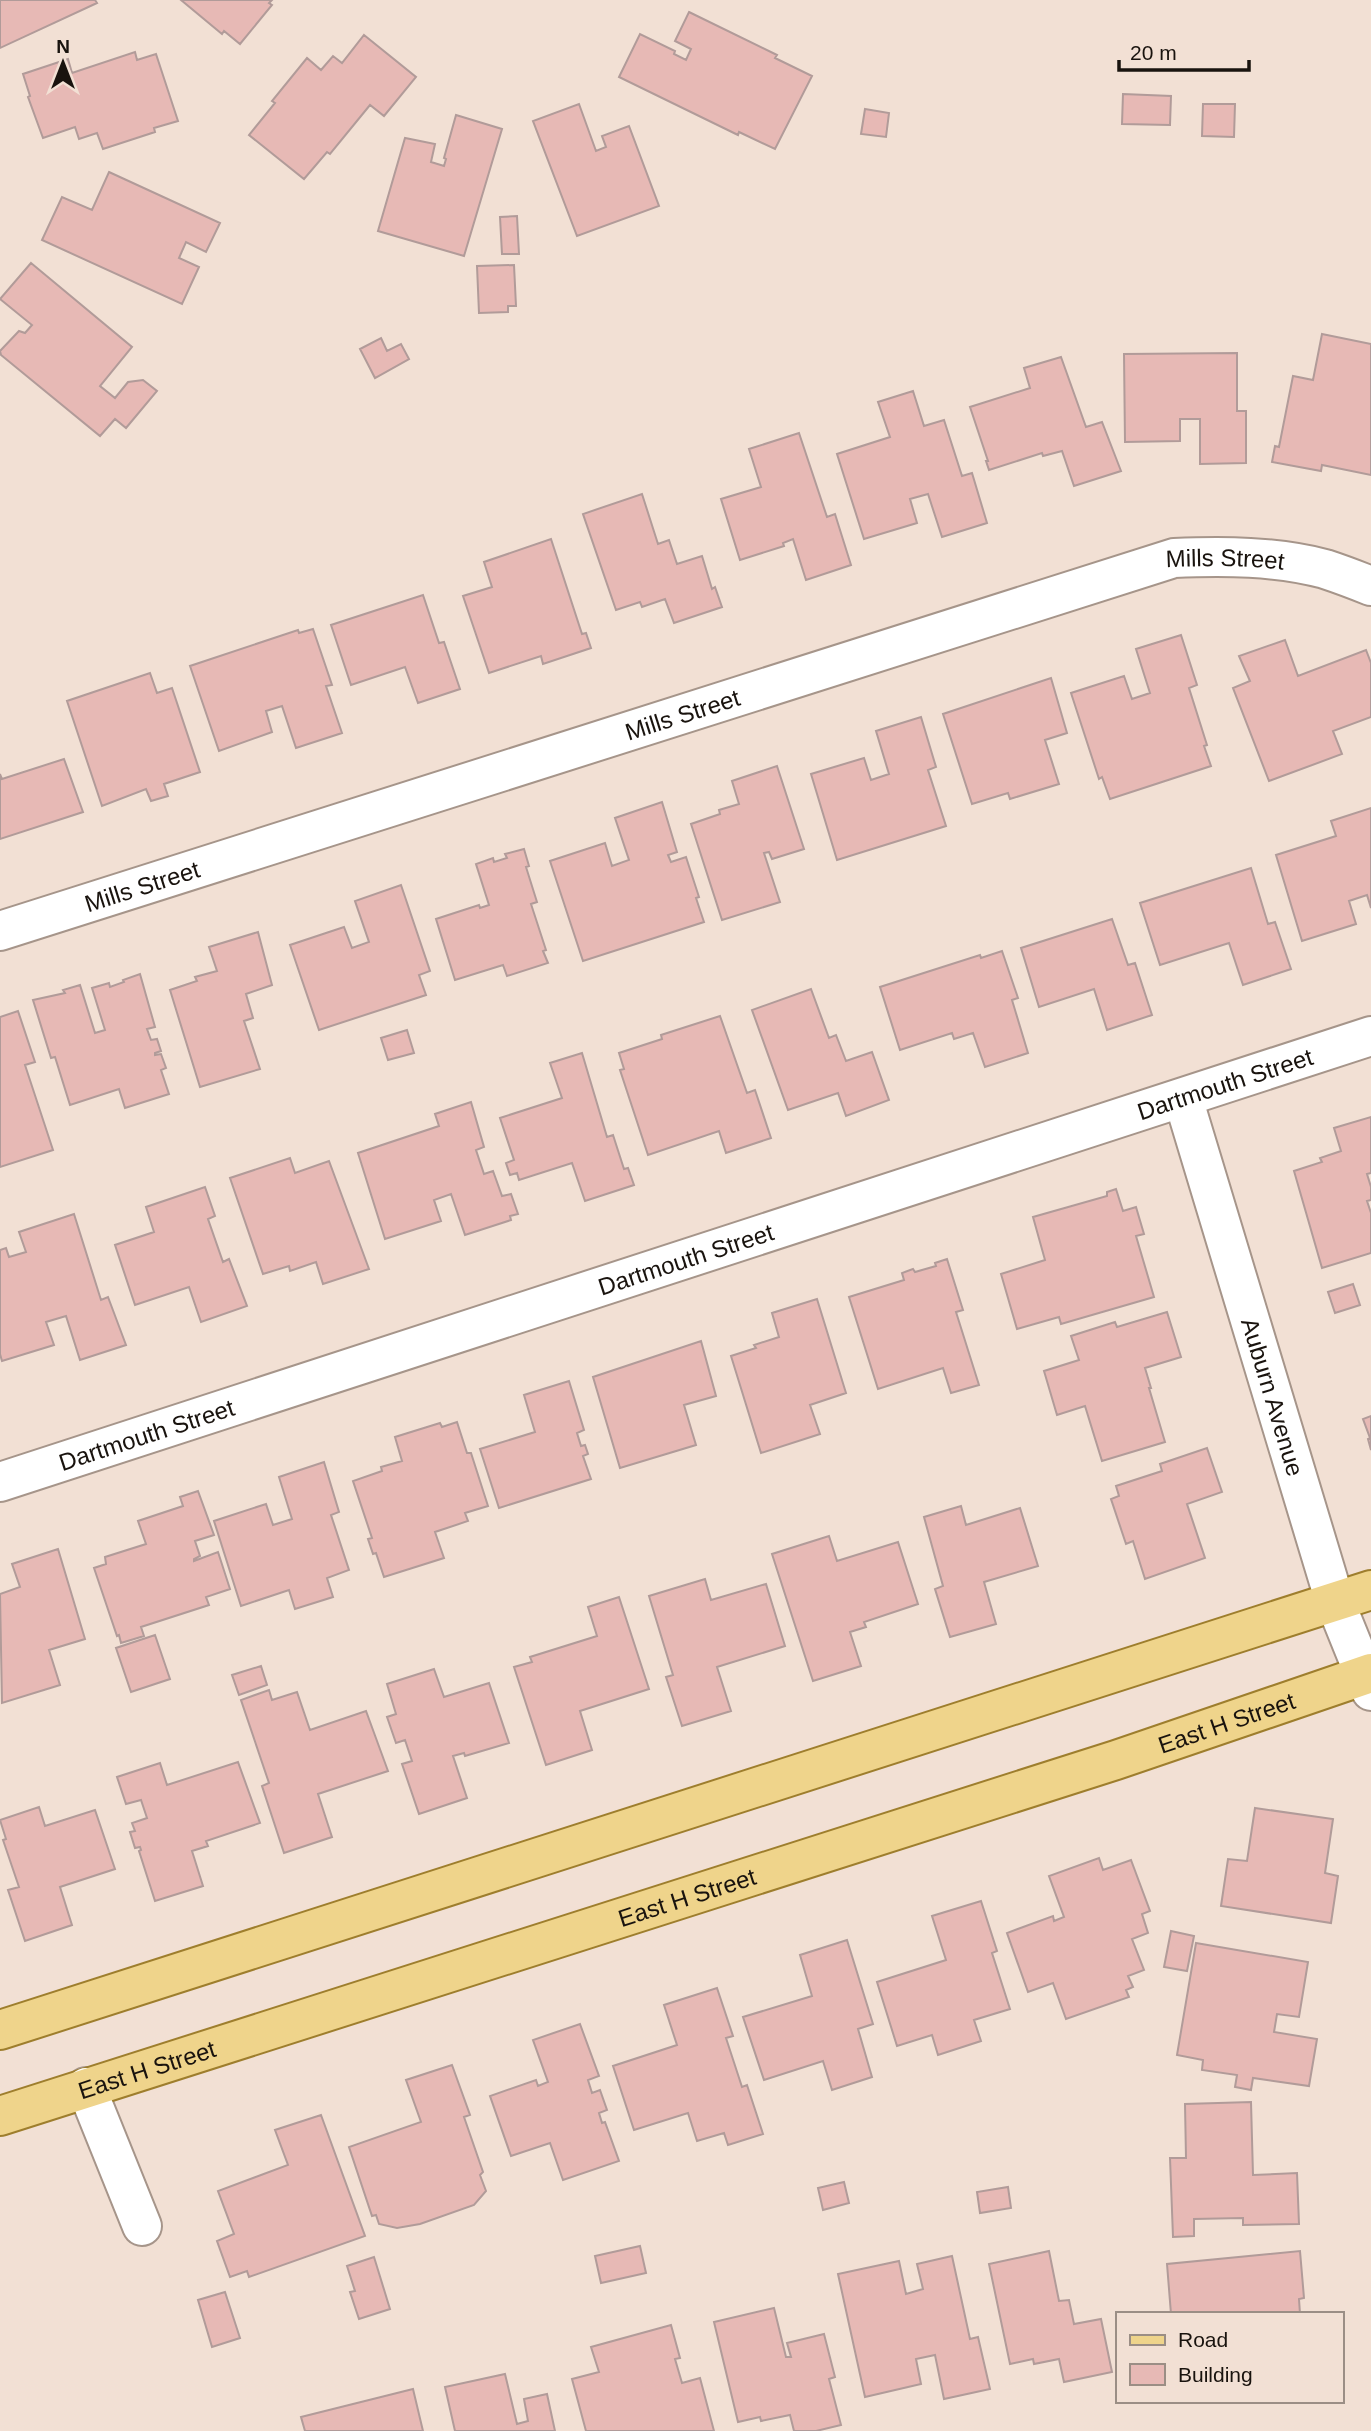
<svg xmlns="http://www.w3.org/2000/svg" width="1371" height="2431" font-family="Arial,sans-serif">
	<rect width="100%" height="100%" fill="#f2e0d4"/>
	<!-- building -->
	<path fill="#e7b9b5" stroke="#b19b99" stroke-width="2" d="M0,0H95L97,3L0,48Z
		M181,0H272L269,3L272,5L240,44L224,31L222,34Z
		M689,12L777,55L775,58L812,76L775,149L739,132L738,135L619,77L640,34L675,51L674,54L686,60L691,49L675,41Z
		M364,35L416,77L384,116L370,105L330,154L327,152L304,179L249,135L275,103L272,101L307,58L321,70L333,56L342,63Z
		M135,52L137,60L156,54L178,121L154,128L155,132L103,149L97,133L79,139L75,127L43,138L28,97L30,96L23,74L68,59L72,73Z
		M1123,94L1171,96L1170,125L1122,124Z
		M579,104L596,151L606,147L602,136L629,126L659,206L577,236L533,121Z
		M1203,104H1235L1234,137L1202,136Z
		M865,109L889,113L886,137L861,134Z
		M456,115L502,129L464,256L378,231L405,138L435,144L431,162L444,166L446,159L444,158Z
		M109,172L220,223L206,252L186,242L179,258L199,267L182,304L42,240L62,197L92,210Z
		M517,216L519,254H502L500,217Z
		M31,263L132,347L100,386L115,398L128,382L143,380L157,391L126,428L115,419L100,436L1,355L0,351L19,331L25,333L32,325L0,299Z
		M514,265L516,306H508V312L479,313L477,266Z
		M1322,334L1371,344V475L1322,465L1321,471L1272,462L1275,446L1279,447L1293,376L1313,380Z
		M381,338L387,351L401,344L409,359L375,378L360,349Z
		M1237,353V411H1246V463L1200,464V419H1180V441L1125,442L1124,354Z
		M1061,357L1086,427L1102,422L1121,471L1074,486L1062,451L1043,456L1042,453L989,470L986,461H988L970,407L1030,388L1024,368Z
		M913,391L924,426L944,420L962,476L972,473L987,523L942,537L928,494L910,499L917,523L864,539L837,454L890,437L878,402Z
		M799,433L827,517L835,514L851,565L806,580L793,539L783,543L784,546L740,560L721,499L761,487L749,449Z
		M642,494L658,544L669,540L677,564L702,556L712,589L715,587L722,607L674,623L665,599L642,607L640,602L616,610L583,514Z
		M551,539L582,634L586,633L591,648L543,664L541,656L489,673L463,596L492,587L484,562Z
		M423,595L439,643L444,642L460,689L418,703L405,667L351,685L331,625Z
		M313,629L332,685L326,686L342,733L296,748L282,706L266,711L272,732L219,751L190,666L298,630L299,633Z
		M1181,635L1197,685L1189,688L1207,745L1204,746L1211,766L1110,799L1102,777L1099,779L1071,693L1124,676L1132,699L1150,693L1136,649Z
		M1285,640L1298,676L1366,650L1371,663V717L1333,731L1342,754L1269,781L1233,688L1250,681L1239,656Z
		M150,673L157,693L172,688L200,772L164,784L168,796L151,801L146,789L102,806L67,701Z
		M1051,678L1067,733L1045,740L1059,784L1010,799L1008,793L972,804L943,714Z
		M921,717L936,767L928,770L946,826L837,860L811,774L864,758L871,780L889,774L876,731Z
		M64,759L83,812L0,839V774L2,779Z
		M777,766L804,849L772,859L769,852L764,853L780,902L722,920L691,824L720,814L719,810L739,804L732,781Z
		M662,802L677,852L668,855L671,862L686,857L699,897L696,898L704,922L583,961L550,861L605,843L612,866L629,860L615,818Z
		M1371,808V908L1367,895L1349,901L1356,924L1302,941L1276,855L1336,836L1331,821Z
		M524,849L529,866L526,867L537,902L531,904L546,950L543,951L548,963L507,976L503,965L455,980L436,919L479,905L480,908L489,905L476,864L493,858L494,862L507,858L505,854Z
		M1251,868L1268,924L1275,922L1291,969L1243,985L1229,943L1160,965L1140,903Z
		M401,885L430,971L419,975L426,995L319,1030L290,945L344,927L352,948L369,942L355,901Z
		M1112,919L1128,965L1135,963L1152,1015L1107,1030L1094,989L1039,1007L1021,948Z
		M258,932L272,985L246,994L253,1018L244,1021L260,1069L200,1087L170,990L197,981L195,977L217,971L209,947Z
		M1002,951L1018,998L1012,1000L1028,1053L985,1067L973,1033L954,1039L952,1033L900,1050L880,987L980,955L981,958Z
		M140,974L155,1027L147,1029L151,1040L157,1039L161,1051L155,1053V1055L161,1054L166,1068L161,1070L169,1094L125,1108L119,1089L70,1105L55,1057L51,1058L33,1000L65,993L63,990L80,985L95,1033L105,1030L92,988L109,983L110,987L124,982L123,980Z
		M811,989L829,1038L836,1035L846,1061L872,1052L889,1100L846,1116L838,1093L788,1110L752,1010Z
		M18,1011L35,1062L25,1065L53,1150L0,1167V1017Z
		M720,1016L747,1093L755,1090L771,1138L726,1153L719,1131L648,1155L620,1070L624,1069L619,1053L662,1039L661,1035Z
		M407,1030L414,1053L388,1060L381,1038Z
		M582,1053L607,1137L613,1135L624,1169L628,1168L634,1185L585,1201L572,1163L519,1180L517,1173L510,1175L506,1163L514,1160L500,1118L562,1098L550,1063Z
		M471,1102L484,1147L476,1150L484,1174L493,1171L502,1196L511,1194L518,1214L510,1216L511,1220L465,1235L451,1194L434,1200L441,1221L385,1239L358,1153L439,1126L435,1114Z
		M1371,1117V1173L1367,1174L1371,1187V1200L1367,1201L1371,1213V1253L1322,1268L1294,1171L1322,1162L1320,1158L1341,1151L1334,1128Z
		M290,1158L295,1173L329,1161L369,1269L323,1284L316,1262L290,1271L289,1266L263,1274L230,1178Z
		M205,1187L215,1216L208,1219L223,1262L229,1259L247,1306L201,1322L189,1287L135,1305L115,1245L154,1232L146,1207Z
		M1116,1189L1123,1211L1136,1207L1144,1234L1136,1236L1154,1297L1061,1324L1059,1317L1017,1329L1001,1274L1045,1260L1033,1217L1107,1196V1192Z
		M74,1214L101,1300L108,1297L126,1345L80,1360L66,1316L46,1322L54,1345L2,1361L0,1354V1250L6,1248L9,1257L26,1252L19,1232Z
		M947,1259L963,1310L956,1312L979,1385L951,1393L943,1368L878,1389L849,1297L904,1280L902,1273L913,1269L915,1272L936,1266L935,1263Z
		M1353,1284L1360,1305L1335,1313L1328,1292Z
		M817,1299L846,1393L810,1405L820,1434L761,1453L731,1356L756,1348L754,1345L779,1337L772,1313Z
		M1167,1312L1181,1357L1145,1368L1151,1388H1149L1165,1442L1102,1461L1085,1406L1057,1415L1044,1371L1079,1360L1071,1336L1115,1322L1117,1327Z
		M701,1341L716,1396L684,1405L696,1445L620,1468L593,1377Z
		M569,1381L584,1430L577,1433L581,1446L585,1445L588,1454L583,1456L591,1479L499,1508L480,1449L535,1432L524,1395Z
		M1371,1416V1450L1368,1439L1370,1438L1363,1419Z
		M457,1422L467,1453H471L488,1506L465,1513L468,1521L435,1532L444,1558L384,1577L376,1553L373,1554L368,1539L372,1538L353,1481L382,1471L381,1467L402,1461L395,1437L440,1423L442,1427Z
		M1207,1448L1222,1492L1187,1504L1205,1558L1145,1579L1133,1541L1126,1544L1111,1499L1119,1496L1116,1486L1162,1471L1160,1464Z
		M324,1462L339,1512L331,1515L349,1570L327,1578L333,1597L295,1609L289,1590L241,1606L214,1521L266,1504L273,1525L292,1519L279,1477Z
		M198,1491L214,1535L195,1541L200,1556L194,1559V1561L218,1552L230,1589L206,1597L209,1605L141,1627L144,1636L121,1643L119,1635L117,1636L94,1568L106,1564L105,1557L146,1544L138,1521L183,1506L180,1497Z
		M961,1506L966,1525L1020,1508L1038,1566L984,1582L996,1624L950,1637L935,1589L943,1586L924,1517Z
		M829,1536L837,1561L898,1542L918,1604L864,1622L866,1627L850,1632L861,1666L813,1681L772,1554Z
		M58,1549L85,1639L49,1650L60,1685L2,1703L0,1594L20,1587L12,1564Z
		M705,1579L711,1600L766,1584L785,1646L717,1667L731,1711L682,1726L666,1677L673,1675L649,1596Z
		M619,1597L649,1689L580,1711L592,1750L546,1765L514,1667L532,1662L530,1657L597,1636L588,1607Z
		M155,1635L170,1679L131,1692L116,1648Z
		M261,1666L267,1685L239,1695L232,1675Z
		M434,1669L444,1697L489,1683L509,1743L465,1756L464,1753L453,1756L467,1798L419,1814L402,1764L412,1761L405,1740L396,1743L387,1717L396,1714L387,1684Z
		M269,1690L272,1700L297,1692L310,1730L366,1711L388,1771L318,1794L332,1837L284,1853L262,1786L269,1783L241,1700Z
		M238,1762L260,1823L206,1841L208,1846L192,1851L203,1886L155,1901L139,1851L141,1850L140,1847L135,1848L130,1832L135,1831L132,1823L147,1818L141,1800L126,1804L117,1777L160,1763L167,1785Z
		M39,1807L45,1826L95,1810L115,1869L60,1887L72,1925L25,1941L8,1890L19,1887L3,1840L6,1839L0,1820Z
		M1255,1808L1333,1819L1325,1873L1338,1876L1331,1923L1221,1906L1228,1859L1247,1861Z
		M1099,1858L1103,1870L1131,1860L1150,1911L1142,1914L1148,1933L1132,1939L1144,1970L1128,1976L1133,1987L1126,1990L1129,1997L1066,2019L1053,1983L1028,1992L1007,1933L1053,1916L1054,1921L1064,1917L1049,1876Z
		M981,1901L997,1951L992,1953L1010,2009L974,2020L981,2041L938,2055L932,2035L897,2046L877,1982L946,1960L932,1916Z
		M1171,1931L1194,1936L1187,1971L1164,1967Z
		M847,1940L873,2024L858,2029L872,2077L832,2090L823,2061L764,2080L743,2017L812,1996L800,1955Z
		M1196,1943L1308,1962L1299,2017L1277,2014L1274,2032L1317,2039L1309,2086L1253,2078L1251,2090L1235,2087L1237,2075L1202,2070L1203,2060L1177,2055Z
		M717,1988L733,2036L726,2038L742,2087L747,2085L763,2134L728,2145L724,2133L697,2141L688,2113L634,2130L613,2066L677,2045L664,2005Z
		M580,2024L599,2076L588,2080L592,2093L600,2090L607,2110L599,2113L602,2123L605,2122L619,2161L563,2180L550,2143L511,2156L490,2096L536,2080L538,2086L548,2082L533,2040Z
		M452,2065L470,2115L464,2117L483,2172L480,2175L486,2191L474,2205L420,2224L397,2228L379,2224L376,2215L372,2216L349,2147L421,2122L406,2080Z
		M1251,2102L1253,2175L1297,2173L1299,2224L1243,2225V2218L1194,2219V2236L1173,2237L1170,2158H1186L1185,2104Z
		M321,2115L365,2236L249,2277L247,2271L230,2277L217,2241L234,2234L218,2191L288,2165L275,2130Z
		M844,2182L849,2203L823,2210L818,2188Z
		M1008,2187L1011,2208L980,2213L977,2192Z
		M640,2246L646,2273L601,2283L595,2256Z
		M1049,2251L1059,2301L1069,2300L1074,2324L1101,2319L1112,2372L1064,2382L1059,2359L1034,2364L1033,2359L1010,2364L989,2264Z
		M1300,2251L1304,2298L1299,2299L1300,2314H1171L1167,2264Z
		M952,2256L970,2339L978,2337L990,2389L944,2399L935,2355L916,2359L921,2384L865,2397L838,2274L899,2261L906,2294L923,2289L917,2264Z
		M374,2257L390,2309L359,2319L350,2292L355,2291L347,2266Z
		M225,2292L240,2338L212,2347L198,2300Z
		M774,2308L786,2357H791L787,2343L824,2334L835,2377L829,2379L841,2425L816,2431H794L790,2415L761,2421L760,2417L738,2422L714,2322Z
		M671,2325L680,2358L675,2359L682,2383L700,2378L714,2431H586L572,2379L599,2372L591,2347Z
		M505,2374L517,2424L528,2421L524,2399L547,2394L555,2431H455L445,2387Z
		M413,2389L423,2431H305L301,2417Z"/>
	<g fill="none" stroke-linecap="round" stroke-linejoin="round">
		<!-- minor casing -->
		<g stroke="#a6958a" stroke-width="42">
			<g id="minor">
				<path id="s1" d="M0,931L1174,558C1224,556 1276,556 1325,569C1340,574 1356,580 1371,586"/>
				<path id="s2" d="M1183,1098L1335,1602L1371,1691"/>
				<path id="s3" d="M0,1482L1371,1036"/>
				<path d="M86,2087L142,2226"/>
			</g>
		</g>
		<!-- major casing -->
		<g stroke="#9e7e2d" stroke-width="42">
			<g id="major">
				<path d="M0,2030L1371,1590"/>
				<path id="s4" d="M0,2116L1116,1760L1371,1673"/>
			</g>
		</g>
		<!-- minor -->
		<use href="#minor" stroke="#fff" stroke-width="38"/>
		<!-- major -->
		<use href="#major" stroke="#efd48b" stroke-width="38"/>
	</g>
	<g text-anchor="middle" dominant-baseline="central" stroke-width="6" stroke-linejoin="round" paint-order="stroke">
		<!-- street labels -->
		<g font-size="24" fill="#19130e" stroke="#f2e0d4">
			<text stroke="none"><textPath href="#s1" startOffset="1283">Mills Street</textPath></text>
			<text stroke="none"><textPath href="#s1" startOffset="716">Mills Street</textPath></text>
			<text stroke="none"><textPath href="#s1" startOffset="149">Mills Street</textPath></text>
			<text stroke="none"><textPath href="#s3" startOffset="1288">Dartmouth Street</textPath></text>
			<text stroke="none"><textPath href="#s3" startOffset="721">Dartmouth Street</textPath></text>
			<text stroke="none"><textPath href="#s2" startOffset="312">Auburn Avenue</textPath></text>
			<text stroke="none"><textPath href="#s3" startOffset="154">Dartmouth Street</textPath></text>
			<text stroke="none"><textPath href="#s4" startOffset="1288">East H Street</textPath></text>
			<text stroke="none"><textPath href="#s4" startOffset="721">East H Street</textPath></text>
			<text stroke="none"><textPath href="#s4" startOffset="154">East H Street</textPath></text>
		</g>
	</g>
	<!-- legend -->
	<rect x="1116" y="2312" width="228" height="91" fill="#f2e0d4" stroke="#9b8e85" stroke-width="2"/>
	<rect x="1130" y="2335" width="35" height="10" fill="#efd48b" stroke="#9b8e85" stroke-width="2"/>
	<text x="1178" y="2347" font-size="21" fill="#19130e">Road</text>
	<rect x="1130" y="2364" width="35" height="21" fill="#e7b9b5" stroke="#9b8e85" stroke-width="2"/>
	<text x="1178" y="2382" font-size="21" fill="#19130e">Building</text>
	<!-- north arrow -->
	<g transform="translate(63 63)" stroke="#f2e0d4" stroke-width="5" paint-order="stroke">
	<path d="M0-5L12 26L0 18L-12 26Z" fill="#19130e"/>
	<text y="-10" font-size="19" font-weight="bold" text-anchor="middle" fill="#19130e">N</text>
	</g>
	<!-- scale -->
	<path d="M1119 60v10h130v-10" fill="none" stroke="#19130e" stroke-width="3.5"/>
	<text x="1130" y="60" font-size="21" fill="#19130e" stroke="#f2e0d4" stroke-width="5" paint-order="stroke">20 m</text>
</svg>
